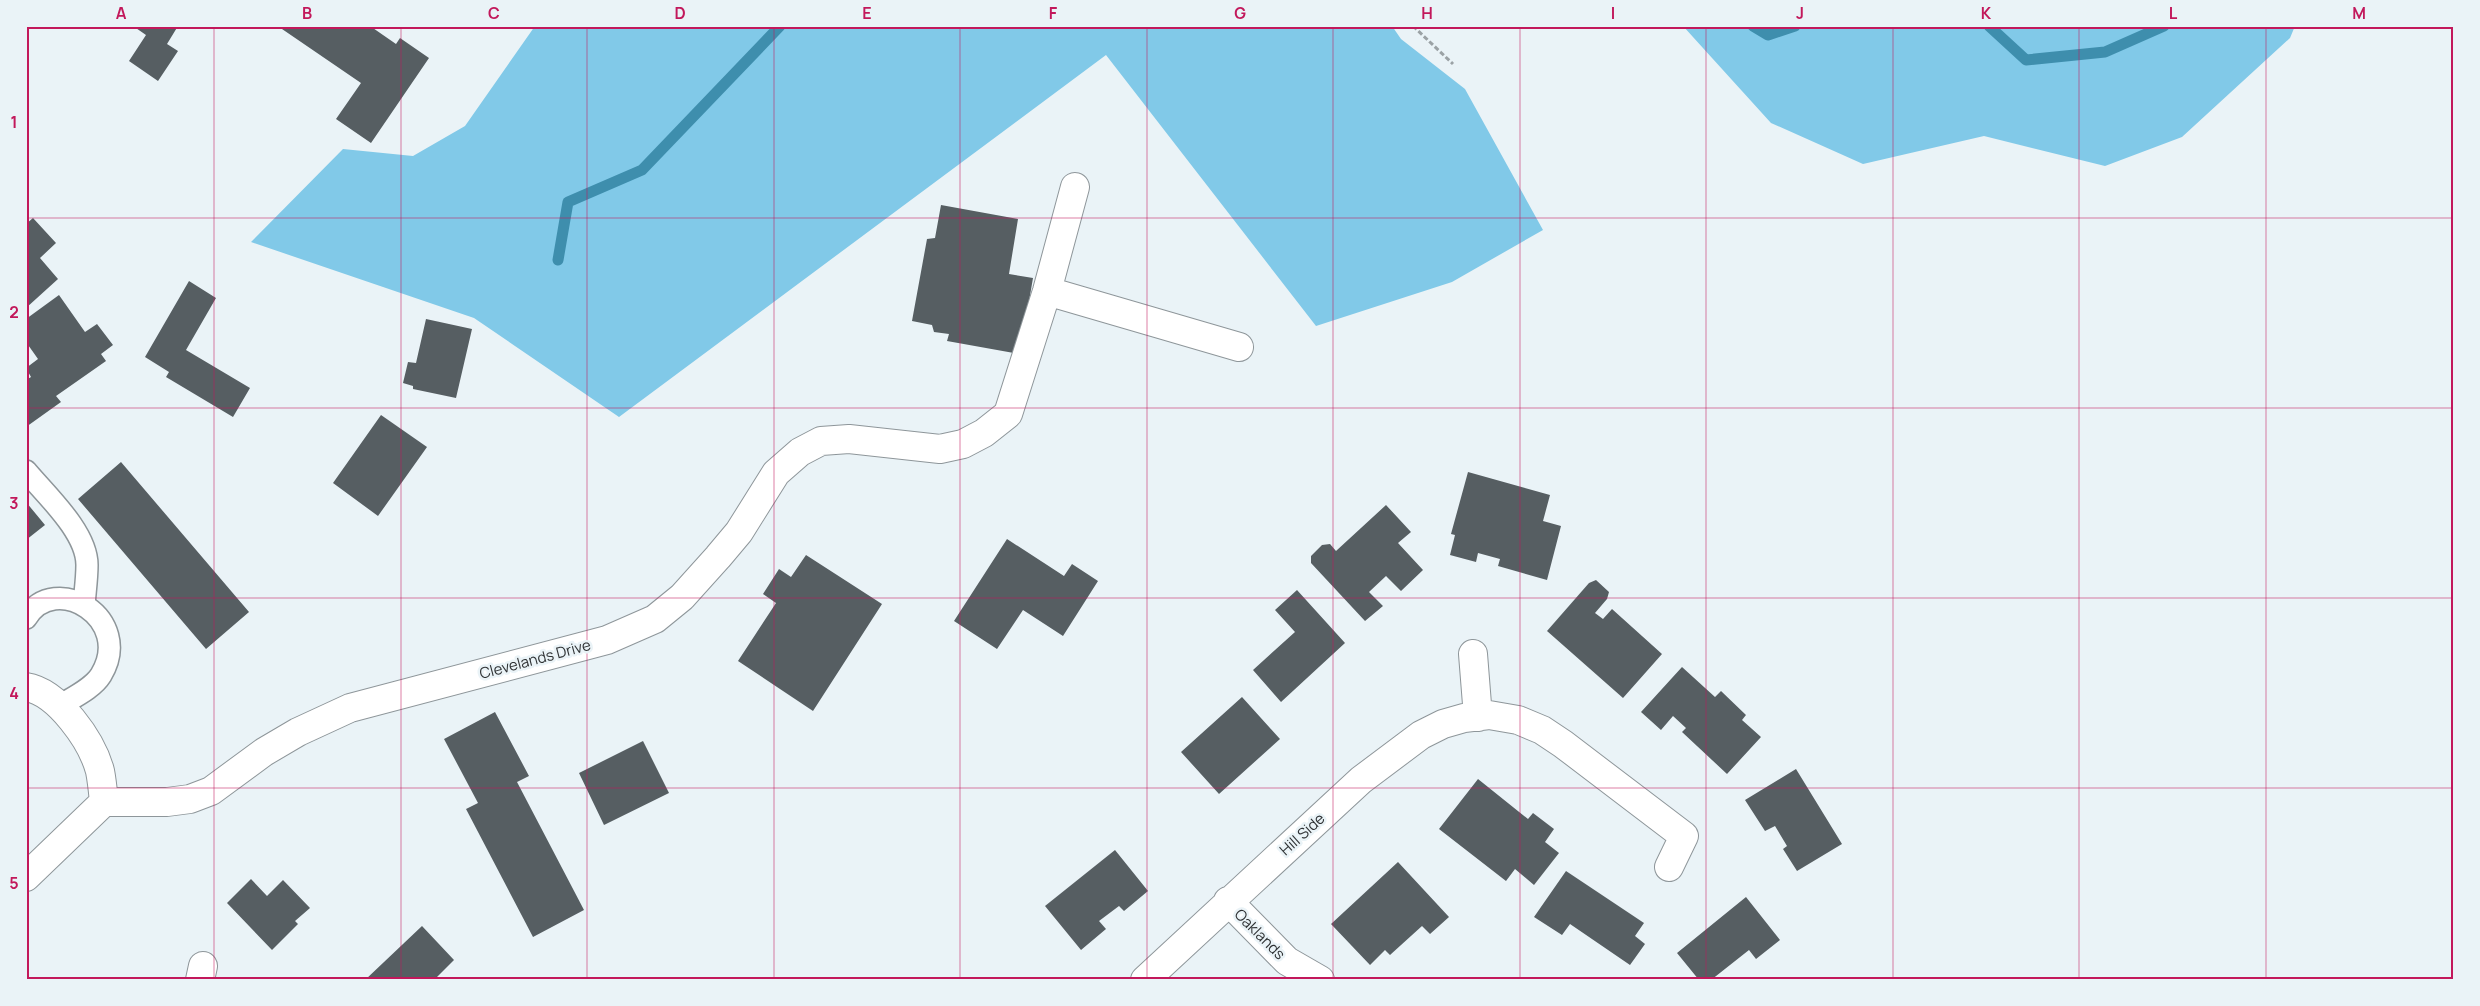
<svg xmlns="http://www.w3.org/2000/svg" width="2480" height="1006" font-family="Manrope,sans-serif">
	<rect width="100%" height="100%" fill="#eaf3f7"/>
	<!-- green -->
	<path fill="#81c9e8" d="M535,26H1392L1401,39L1465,89L1543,230L1452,282L1316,326L1106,55L619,417L474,318L251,242L343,149L413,156L465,126Z
		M1683,26H2295L2290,38L2182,137L2105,166L1984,136L1863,164L1771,123Z"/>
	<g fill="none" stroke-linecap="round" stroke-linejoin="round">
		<!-- stream -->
		<path stroke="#3e8ead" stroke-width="11" d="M1753,26L1768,35L1795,26
			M1989,26L2026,60L2105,52L2164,26
			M558,260L568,202L642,170L780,26"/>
	</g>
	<!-- building -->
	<path fill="#565e62" d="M133,26H178L167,44L178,51L158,81L129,61L146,35Z
		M283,26H370L396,44L400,38L429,58L371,143L336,119L361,83L282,29Z
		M941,205L1018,219L1009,274L1033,278L1020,354L947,341L949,334L934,332L932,325L912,321L927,239L935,238Z
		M33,218L56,243L40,258L58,279L26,308V224Z
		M189,281L216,298L186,350L250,388L233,417L166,377L169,372L145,357Z
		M59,295L85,332L97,324L113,345L101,354L106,361L56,396L61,402L26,427V380L31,377L26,368L38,359L26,342V319Z
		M426,319L472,329L456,398L413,389V386L403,383L408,362L416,363Z
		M381,415L427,447L378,516L333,483Z
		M121,462L249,612L206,649L78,499Z
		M1468,472L1550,495L1543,521L1561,526L1547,580L1498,566L1500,559L1478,553L1476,562L1450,555L1455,535L1451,534Z
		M26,502L45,525L26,540Z
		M1386,505L1411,532L1398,543L1423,570L1401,591L1386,576L1369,592L1383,606L1365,621L1311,563V556L1322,545L1330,544L1336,551Z
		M1007,539L1064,576L1072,564L1098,581L1063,636L1023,610L997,649L954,621Z
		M806,555L882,604L813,711L738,661L776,603L763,594L779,569L791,577Z
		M1596,580L1609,592L1607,599L1595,613L1603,619L1612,609L1662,654L1623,698L1547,631L1589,583Z
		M1297,590L1345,643L1281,702L1253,670L1295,632L1275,610Z
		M1682,667L1715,697L1721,691L1746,715L1742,720L1761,737L1727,774L1682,732L1686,728L1673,716L1661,730L1641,712Z
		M1242,697L1280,739L1219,794L1181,752Z
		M495,712L529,776L517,782L584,910L533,937L466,809L478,803L444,739Z
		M643,741L669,793L604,825L579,773Z
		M1796,769L1842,844L1797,871L1783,849L1787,846L1775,826L1765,831L1745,800Z
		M1478,779L1528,819L1533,813L1554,829L1545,842L1559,853L1534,885L1515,869L1506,881L1439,829Z
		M1115,850L1148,891L1124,911L1119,906L1099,921L1106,929L1081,950L1045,906Z
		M1398,862L1449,917L1430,934L1422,926L1390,955L1385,950L1370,965L1331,924Z
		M1566,871L1644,923L1635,936L1645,944L1630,965L1570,924L1562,935L1534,917Z
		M251,879L267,896L283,880L310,908L295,921L298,924L272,950L227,903Z
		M1746,897L1780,940L1756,959L1749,950L1711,980H1699L1677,953Z
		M422,926L454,960L434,980H365Z"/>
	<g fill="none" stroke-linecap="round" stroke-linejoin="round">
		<!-- lane casing -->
		<g stroke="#8e969a" stroke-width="24">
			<path id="lane" d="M26,471C46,495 87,532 87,565C87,578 85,592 84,605
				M26,618C55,570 135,619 101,675C93,688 74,697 61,705"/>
		</g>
		<!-- street casing -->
		<g stroke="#8e969a" stroke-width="30">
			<path id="street" d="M1047,291L1239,347
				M1473,654L1478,717
				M26,687C58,692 92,741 100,771C102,781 103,792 104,802
				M26,877L104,802H167L190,799L211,791L264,752L298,732L350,708L607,640L655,619L682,597L718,557L739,532L776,473L800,452L821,441L849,439L940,449L963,444L984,433L1008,414L1047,291L1075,187
				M1228,901L1287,961L1320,980
				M200,980L203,966
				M1145,980L1361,780L1421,735L1443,724L1464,718L1489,715L1518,720L1542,730L1563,744L1684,836L1669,867"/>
		</g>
		<!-- path -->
		<path stroke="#9ba2a5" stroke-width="3" stroke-dasharray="5 2.5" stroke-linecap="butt" d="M1413,26L1453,64"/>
		<!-- lane -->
		<use href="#lane" stroke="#fff" stroke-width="21"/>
		<!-- street -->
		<use href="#street" stroke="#fff" stroke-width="28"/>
	</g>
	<!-- grid -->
	<path fill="none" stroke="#c2185b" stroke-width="1" stroke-opacity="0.55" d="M214,26V980M401,26V980M587,26V980M774,26V980M960,26V980M1147,26V980M1333,26V980M1520,26V980M1706,26V980M1893,26V980M2079,26V980M2266,26V980M26,218H2454M26,408H2454M26,598H2454M26,788H2454"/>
	<g text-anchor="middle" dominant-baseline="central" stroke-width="5" stroke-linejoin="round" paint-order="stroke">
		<!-- street labels -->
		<g font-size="15" fill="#2f3234" stroke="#eaf3f7">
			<text transform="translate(535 659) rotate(-15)">Clevelands Drive</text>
			<text transform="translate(1302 834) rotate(-42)">Hill Side</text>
			<text transform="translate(1260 934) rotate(45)">Oaklands</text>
		</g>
	</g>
	<!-- border -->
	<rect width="2480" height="1006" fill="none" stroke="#eaf3f7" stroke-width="55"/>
	<rect x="28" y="28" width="2424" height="950" fill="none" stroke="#c2185b" stroke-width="2"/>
	<g font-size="16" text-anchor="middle" font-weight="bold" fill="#c2185b">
		<text x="121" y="19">A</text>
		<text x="307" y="19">B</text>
		<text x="494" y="19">C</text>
		<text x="680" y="19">D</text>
		<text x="867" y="19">E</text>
		<text x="1053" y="19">F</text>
		<text x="1240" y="19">G</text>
		<text x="1427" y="19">H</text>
		<text x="1613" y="19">I</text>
		<text x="1800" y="19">J</text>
		<text x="1986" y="19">K</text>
		<text x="2173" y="19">L</text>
		<text x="2359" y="19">M</text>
		<text x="14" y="128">1</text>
		<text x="14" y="318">2</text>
		<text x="14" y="509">3</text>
		<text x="14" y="699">4</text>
		<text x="14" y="889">5</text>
	</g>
</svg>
